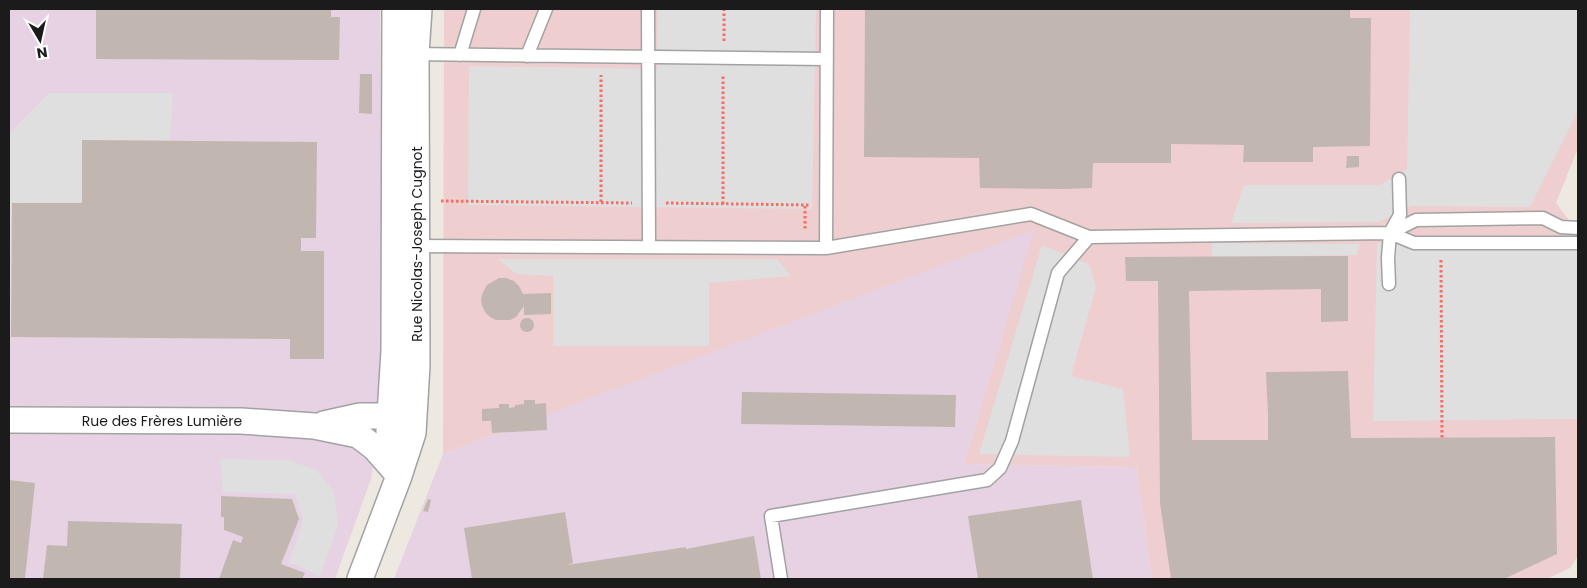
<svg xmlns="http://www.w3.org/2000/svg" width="1587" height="588" font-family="Poppins,sans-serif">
	<rect width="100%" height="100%" fill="#ede8e0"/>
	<!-- commercial -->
	<path fill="#efcecf" d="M444,9H1578V148L1556,203L1578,232V556L1570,568L1547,579H1152L1136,467L964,464L1033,231L443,454Z"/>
	<!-- industrial -->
	<path fill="#e6d2e3" d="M9,9H380L382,355L378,424L371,479L335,579H9Z
		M1034,230L964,464L1136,467L1152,579H394L443,454Z"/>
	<!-- parking -->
	<path fill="#dfdfdf" d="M658,9H816L812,209L468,205L469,66L657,69Z
		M1410,9H1578V111L1530,207L1411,206L1379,222L1231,223L1244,185H1380L1407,169Z
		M49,93H173L170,140H83L87,202L12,203L11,326L9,325V134Z
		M1212,243L1360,244L1357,255L1212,257Z
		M1377,243L1578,248V419L1373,421Z
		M1042,245L1089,264L1096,287L1071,376L1123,389L1130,457L979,454Z
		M498,259H777L791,276L709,283V346H553V276L516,274Z
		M220,459L289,460L316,470L334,492L338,526L319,578L308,570L289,562L303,520L295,494L223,492Z"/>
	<!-- building -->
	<path fill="#c1b7b0" d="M96,9H331V17H340L339,60L96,59Z
		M865,9H1350V18H1371L1370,146L1313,147V162H1243L1244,145L1171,144V163H1093L1092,188L1065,189L980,188L979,158L864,157Z
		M360,74H372V114L359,113Z
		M82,140L317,142L316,238H301V251H324V359H290V339L11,337L12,203H82Z
		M1347,156H1359V167L1346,168Z
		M1348,256V321L1321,322V289L1189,291L1192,440H1268V415L1266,372L1348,371L1351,438L1555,437L1557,554L1504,579H1171L1160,503L1158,281H1126L1125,257Z
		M499,278H506L514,281L519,286L523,294L551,293V314L524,315V306L516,317L510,320H496L490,317L485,312L482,306L481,299L483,292L487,285Z
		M520 325a7 7 0 1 1 14 0a7 7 0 1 1-14 0Z
		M742,392L956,395L955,427L741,424Z
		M524,400H535V404L546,403L547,430L492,433L491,421H482V409L499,408V404H509V408L515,407V405L524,404Z
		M9,480L35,483L25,579H9Z
		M221,496L292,499L299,519L281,564L305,573L302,579H219L233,540L241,543L243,537L224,530V517H221Z
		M428,499L431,500L428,512L423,511Z
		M1081,500L1093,579H978L968,516Z
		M565,512L573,563L567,565L686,547V549L754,536L761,579H472L464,528Z
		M68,521L182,524L180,579H43L47,545L67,546Z"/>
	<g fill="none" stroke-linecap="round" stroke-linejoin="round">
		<!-- service casing -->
		<g stroke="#a2a2a2" stroke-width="15">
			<path id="service" d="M648,9L649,247
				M412,54L827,59
				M460,55L474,9
				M527,56L546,9
				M1390,233L1416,220L1543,218L1561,227L1578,228
				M412,246L826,248L1031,214L1089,237L1390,233L1414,243H1578
				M826,248L827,9
				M1389,284L1388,258L1390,233L1400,215L1399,179
				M781,579L771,516L987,480L1000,468L1012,441L1058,273L1089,237"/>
		</g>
		<!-- minor casing -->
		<g stroke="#a2a2a2" stroke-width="28">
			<path id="minor" d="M395,9L394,351L389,431L399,476
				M9,420L241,421L314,426L358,435L375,448L396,472
				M324,424L360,416H390
				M360,579L399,476L413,433L417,365L416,54L419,9"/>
		</g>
		<!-- path -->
		<path stroke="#fb6b63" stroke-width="3" stroke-dasharray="2.5 2.5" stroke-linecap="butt" d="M724,41V9
			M441,201L632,203
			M601,202V75
			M666,203L809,205
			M723,204V74
			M805,206V230
			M1441,260L1442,438"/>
		<!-- service -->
		<use href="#service" stroke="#fff" stroke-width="12"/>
		<!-- minor -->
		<use href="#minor" stroke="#fff" stroke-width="25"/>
	</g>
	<g text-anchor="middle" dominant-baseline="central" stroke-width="4" stroke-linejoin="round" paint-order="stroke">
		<!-- street labels -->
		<g font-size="14" fill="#1b1b1b" stroke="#fff">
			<text transform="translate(417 244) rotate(-90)">Rue Nicolas-Joseph Cugnot</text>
			<text x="162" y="421">Rue des Frères Lumière</text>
		</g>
	</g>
	<!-- border -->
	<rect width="1587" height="588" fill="none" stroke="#1b1b1b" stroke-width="20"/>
	<!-- north arrow -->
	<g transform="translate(40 40) rotate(171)" stroke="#ffffff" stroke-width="4" paint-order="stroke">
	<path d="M0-4L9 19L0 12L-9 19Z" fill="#1b1b1b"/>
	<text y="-8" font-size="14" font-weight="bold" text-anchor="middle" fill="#1b1b1b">N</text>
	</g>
</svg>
